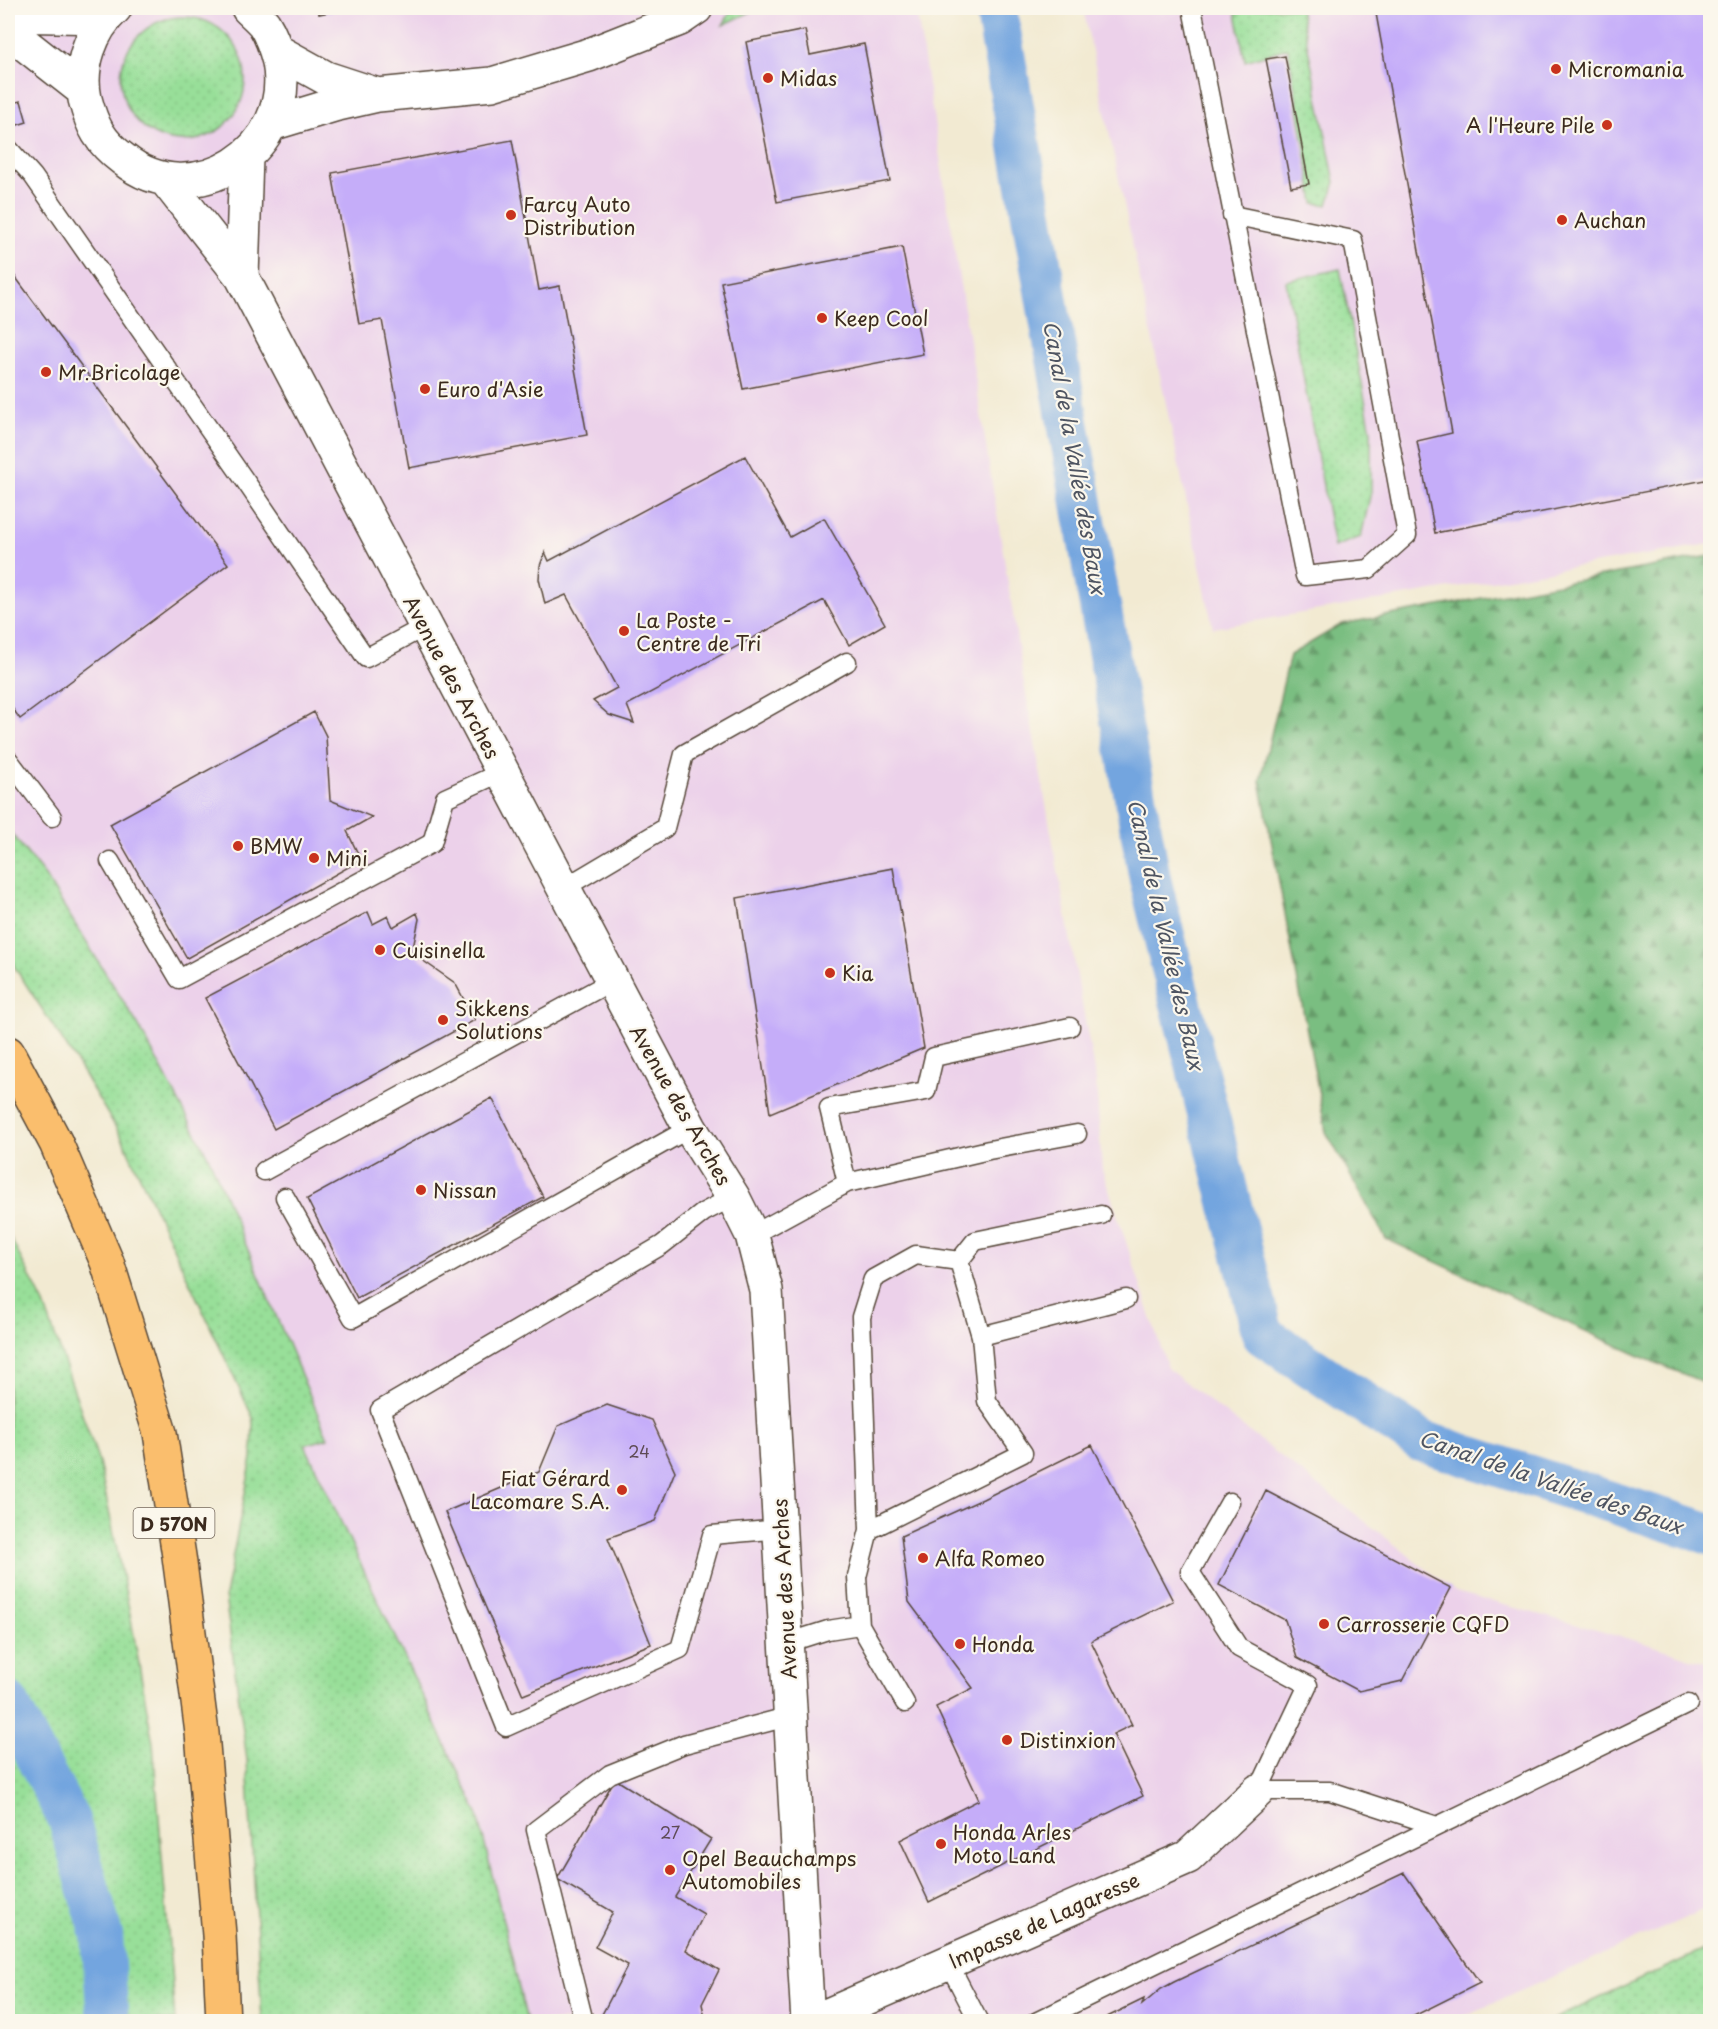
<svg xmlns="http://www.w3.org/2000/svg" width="1718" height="2029" font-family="'Playpen Sans',sans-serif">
	<defs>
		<pattern id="grass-dots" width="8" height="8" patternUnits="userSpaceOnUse" patternTransform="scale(1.5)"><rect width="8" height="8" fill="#98df99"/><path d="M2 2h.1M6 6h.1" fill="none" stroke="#84c083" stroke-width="1.8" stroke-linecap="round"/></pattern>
		<pattern id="forest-firs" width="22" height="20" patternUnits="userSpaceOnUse" patternTransform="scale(1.5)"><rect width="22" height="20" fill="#7abe81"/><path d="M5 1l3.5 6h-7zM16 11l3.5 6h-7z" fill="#659b69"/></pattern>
	</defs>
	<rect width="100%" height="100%" fill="#fbf7ec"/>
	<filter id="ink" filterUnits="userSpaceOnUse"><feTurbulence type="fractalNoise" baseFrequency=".0167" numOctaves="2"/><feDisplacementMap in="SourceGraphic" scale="12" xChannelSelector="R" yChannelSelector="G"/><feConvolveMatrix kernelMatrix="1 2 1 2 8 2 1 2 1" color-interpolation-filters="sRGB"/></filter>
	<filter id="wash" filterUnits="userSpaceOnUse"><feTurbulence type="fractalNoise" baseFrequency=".008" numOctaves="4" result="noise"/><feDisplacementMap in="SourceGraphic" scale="24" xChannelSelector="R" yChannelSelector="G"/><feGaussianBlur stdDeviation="1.35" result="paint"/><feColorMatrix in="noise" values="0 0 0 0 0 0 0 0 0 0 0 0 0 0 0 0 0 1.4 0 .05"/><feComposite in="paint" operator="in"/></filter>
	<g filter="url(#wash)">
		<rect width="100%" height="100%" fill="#f2ead2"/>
		<!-- built -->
		<path fill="#ecd1ea" d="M8,8H916L1023,677L1096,1081L1102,1169L1168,1369L1456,1592L1644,1643L1710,1664V1907L1453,2021H527L477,1812L298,1431L8,887Z
			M1083,8H1710V544L1213,628Z"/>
		<!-- grass -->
		<path fill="url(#grass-dots)" stroke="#6a845c" stroke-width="1.5" d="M733,8H759L723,25Z
			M1235,8H1300L1335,182L1328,205L1314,203L1288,48L1245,61Z
			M121 79a62 62 0 1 1 124 0a62 62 0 1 1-124 0Z
			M1340,269L1371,431V492L1361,537L1334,547L1286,281Z
			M8,829L45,876L138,1025L209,1158L328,1438L305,1445L477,1812L527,2021H262L247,1760L225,1596L252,1458L253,1418L121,1136L72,1055L8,957Z
			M8,1233L44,1304L99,1462L130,1614L153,1743L175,2021H8Z
			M1710,1947V2021H1550Z"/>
		<!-- forest -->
		<path fill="url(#forest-firs)" stroke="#5a7450" stroke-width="1.5" d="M1710,556V1385L1644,1358L1386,1239L1326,1132L1260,781L1290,655L1342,624Z"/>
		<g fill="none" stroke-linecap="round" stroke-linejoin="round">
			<!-- canal -->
			<path stroke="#73a5df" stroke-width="42" d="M996,8L1095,578L1150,879L1263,1335L1421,1441L1710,1534
				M8,1703L69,1820L102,1935L108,2022"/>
		</g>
		<g id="blocks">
			<!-- building -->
			<path fill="#c5adf9" d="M318,8H345V9L319,14Z
				M1375,8H1710V479L1435,533L1417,441L1452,433Z
				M805,30L810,55L864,44L890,181L777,202L746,42Z
				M1285,56L1309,184L1291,187L1266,59Z
				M21,101L27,122L8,128V104Z
				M512,140L539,290L560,286L587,435L409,468L382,320L359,324L332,173Z
				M902,247L923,354L743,389L721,282Z
				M8,267L228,564L20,719L8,702Z
				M745,456L790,537L824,518L885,624L849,645L824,600L627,705L634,723L609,715L593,701L617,688L566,595L545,604L539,579L540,566L545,552L549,561Z
				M314,712L326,736L330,800L372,817L347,831L361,860L187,958L110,824Z
				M893,868L924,1048L770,1113L737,898Z
				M368,912L373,924L388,916L393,927L417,913L419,919L412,953L455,983L475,1020L274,1129L205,998Z
				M492,1098L543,1197L357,1298L307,1199Z
				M607,1405L652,1420L675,1471L655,1521L608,1538L651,1644L523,1695L445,1512L539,1472L558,1426Z
				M1092,1445L1173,1601L1091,1641L1132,1725L1113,1734L1143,1796L929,1902L900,1840L979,1800L936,1707L973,1688L909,1602L901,1536L983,1499Z
				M1266,1491L1451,1588L1402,1681L1359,1691L1297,1658L1285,1620L1219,1585Z
				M615,1779L711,1839L675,1897L704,1914L686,1950L719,1970L702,2004L706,2022H598L628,1965L595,1947L613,1912L557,1879Z
				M1404,1873L1480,1983L1402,2022H1097L1144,1999L1142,2005L1161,1989L1174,1982Z"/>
		</g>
	</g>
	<g filter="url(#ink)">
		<use href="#blocks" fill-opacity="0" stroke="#564739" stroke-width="1.5"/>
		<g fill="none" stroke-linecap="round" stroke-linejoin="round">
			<!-- lane casing -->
			<g stroke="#564739" stroke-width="21">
				<path id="lane" d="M1192,8L1305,576L1369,569L1407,535L1353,240L1232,215
					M8,148L33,176L246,482L366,658L426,626
					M8,759L52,817
					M110,861L179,979L432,843L445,798L502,772
					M564,888L665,828L684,754L847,662
					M264,1171L612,981
					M847,1183L829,1108L926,1091L934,1057L1070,1027
					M285,1197L353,1318L690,1128
					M733,1197L704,1212L662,1245L380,1410L506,1727L680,1649L712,1535L781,1529
					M752,1235L847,1183L989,1150L1077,1134
					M959,1261L975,1241L1101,1215
					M1230,1502L1190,1572L1239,1648L1308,1685L1258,1791H1330L1437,1826
					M869,1530L861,1317L873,1279L916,1255L959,1261L981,1336
					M860,1625L905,1703
					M787,1643L828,1630L860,1625L857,1577L869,1530L1023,1453L987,1401L981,1336L1126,1299
					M948,1962L979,2022
					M584,2022L536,1830L610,1774L684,1744L791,1716
					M1036,2022L1688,1704"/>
			</g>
			<!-- street casing -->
			<g stroke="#564739" stroke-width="36">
				<path id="street" d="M115,8C91,30 78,66 85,99C92,126 100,142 123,159C193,216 296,149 279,62C276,50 271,35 264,24C259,18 253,13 248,8
					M8,15L105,17
					M8,31L83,90
					M277,51L326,78L378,95
					M271,124L334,105L378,95L492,84L589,55L680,19L696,8
					M165,179L242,277L690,1128L733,1197L752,1235L766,1290L808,2022
					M242,277L246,157
					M812,2022L1188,1857L1258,1791"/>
			</g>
			<!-- primary casing -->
			<g stroke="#564739" stroke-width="36">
				<path id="primary" d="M8,1053L56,1143L107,1262L160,1433L179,1556L202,1733L219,1935L223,2022"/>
			</g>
			<!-- lane -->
			<use href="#lane" stroke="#fff" stroke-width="18"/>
			<!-- street -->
			<use href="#street" stroke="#fff" stroke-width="33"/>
			<!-- primary -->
			<use href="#primary" stroke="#fabe6d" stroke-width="33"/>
		</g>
	</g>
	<!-- markers -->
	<g fill="#c8321e" stroke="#fbf7ec" stroke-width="2">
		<circle cx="1556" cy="69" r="6"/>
		<circle cx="768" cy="78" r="6"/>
		<circle cx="1607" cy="125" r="6"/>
		<circle cx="511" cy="215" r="6"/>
		<circle cx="1562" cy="220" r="6"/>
		<circle cx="822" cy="318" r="6"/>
		<circle cx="46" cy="372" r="6"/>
		<circle cx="425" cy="389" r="6"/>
		<circle cx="624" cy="631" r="6"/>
		<circle cx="238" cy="846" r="6"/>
		<circle cx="314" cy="858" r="6"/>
		<circle cx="380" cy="950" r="6"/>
		<circle cx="830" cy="973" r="6"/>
		<circle cx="443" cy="1020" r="6"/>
		<circle cx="421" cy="1190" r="6"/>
		<circle cx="622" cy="1490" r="6"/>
		<circle cx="923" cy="1558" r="6"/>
		<circle cx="1324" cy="1624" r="6"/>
		<circle cx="960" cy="1644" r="6"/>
		<circle cx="1007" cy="1740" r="6"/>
		<circle cx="941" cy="1844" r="6"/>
		<circle cx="670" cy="1870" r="6"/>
	</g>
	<g text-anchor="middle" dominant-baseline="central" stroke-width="4.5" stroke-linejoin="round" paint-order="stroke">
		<!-- number labels -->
		<g font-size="16" fill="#5e4b55">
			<text x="639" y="1451">24</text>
			<text x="670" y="1832">27</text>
		</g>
		<!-- shield labels -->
		<rect fill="#fbf7ec" stroke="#75685c" stroke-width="1.5" x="133.5" y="1508" width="81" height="30" rx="4.5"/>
		<g font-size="18" font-weight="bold" fill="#3b2a1e">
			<text x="174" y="1523">D 570N</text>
		</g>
		<!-- poi labels -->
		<g font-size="20" fill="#3b2a1e" stroke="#fbf7ec" text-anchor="start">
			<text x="1568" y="69">Micromania</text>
			<text x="780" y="78">Midas</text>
			<text x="1595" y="125" text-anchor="end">A l'Heure Pile</text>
			<text x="523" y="204">Farcy Auto<tspan x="523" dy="23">Distribution</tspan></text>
			<text x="1574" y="220">Auchan</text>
			<text x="834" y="318">Keep Cool</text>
			<text x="58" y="372">Mr.Bricolage</text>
			<text x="437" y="389">Euro d'Asie</text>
			<text x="636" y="620">La Poste -<tspan x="636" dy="23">Centre de Tri</tspan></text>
			<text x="250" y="846">BMW</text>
			<text x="326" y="858">Mini</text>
			<text x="392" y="950">Cuisinella</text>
			<text x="842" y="973">Kia</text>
			<text x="455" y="1008">Sikkens<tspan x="455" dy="23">Solutions</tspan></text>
			<text x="433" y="1190">Nissan</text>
			<text x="610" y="1478" text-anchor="end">Fiat Gérard<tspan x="610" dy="23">Lacomare S.A.</tspan></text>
			<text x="935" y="1558">Alfa Romeo</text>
			<text x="1336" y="1624">Carrosserie CQFD</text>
			<text x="972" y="1644">Honda</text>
			<text x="1019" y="1740">Distinxion</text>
			<text x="953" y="1832">Honda Arles<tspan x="953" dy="23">Moto Land</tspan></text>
			<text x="682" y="1858">Opel Beauchamps<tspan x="682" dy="23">Automobiles</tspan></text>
		</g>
		<!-- street labels -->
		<g font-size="20" fill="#3b2a1e" stroke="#fbf7ec">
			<text transform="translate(452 677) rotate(62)">Avenue des Arches</text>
			<text transform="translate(681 1105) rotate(60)">Avenue des Arches</text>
			<text transform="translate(784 1589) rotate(-93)">Avenue des Arches</text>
			<text transform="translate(1044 1920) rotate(-24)">Impasse de Lagaresse</text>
		</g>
		<!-- water labels -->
		<g font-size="21" font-style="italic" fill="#4f5562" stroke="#fbf7ec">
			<text transform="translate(1076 457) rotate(80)">Canal de la Vallée des Baux</text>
			<text transform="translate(1167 934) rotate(77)">Canal de la Vallée des Baux</text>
			<text transform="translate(1551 1481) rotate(19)">Canal de la Vallée des Baux</text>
		</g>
	</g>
	<!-- margin -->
	<rect width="1718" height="2029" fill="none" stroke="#fbf7ec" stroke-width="30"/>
</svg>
